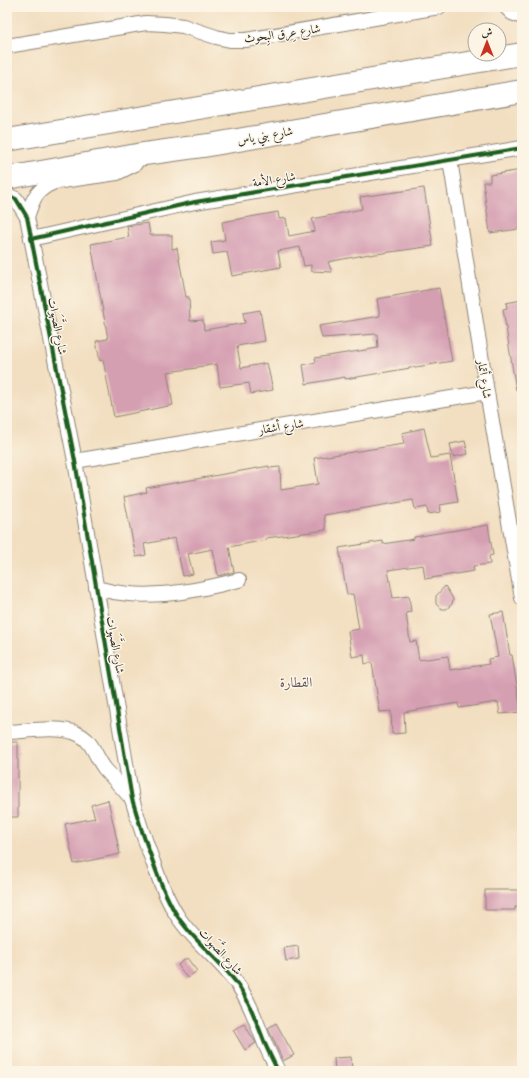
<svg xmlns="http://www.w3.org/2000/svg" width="529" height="1078" font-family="'Libre Caslon Text',Amiri,serif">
	<rect width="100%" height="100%" fill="#fcf5e5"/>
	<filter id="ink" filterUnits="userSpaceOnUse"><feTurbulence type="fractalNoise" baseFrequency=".025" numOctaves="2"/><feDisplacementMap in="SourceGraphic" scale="8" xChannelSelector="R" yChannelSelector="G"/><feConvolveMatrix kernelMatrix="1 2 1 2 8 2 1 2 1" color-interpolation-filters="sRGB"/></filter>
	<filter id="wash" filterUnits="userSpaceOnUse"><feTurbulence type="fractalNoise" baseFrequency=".012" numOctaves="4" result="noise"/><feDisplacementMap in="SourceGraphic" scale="16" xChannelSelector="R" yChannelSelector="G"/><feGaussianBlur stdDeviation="0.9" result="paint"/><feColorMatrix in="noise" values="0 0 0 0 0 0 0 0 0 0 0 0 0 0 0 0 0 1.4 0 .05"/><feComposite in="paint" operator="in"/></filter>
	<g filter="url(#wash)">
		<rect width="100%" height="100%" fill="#f2dec0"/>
		<g id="blocks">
			<!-- building -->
			<path fill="#d59fb2" d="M522,170V225L519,226V229L490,233L483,182H490V175Z
				M424,188L433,246L369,255V254L328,262L332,272L311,271V265L304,266L300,247L278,251L281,267L232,276L227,252L213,254L211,242L225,240L222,222L278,212L279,219L286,218L289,236L315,231L312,219L362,209L360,197Z
				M148,223L150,235H172V249L177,248L186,297H189L190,321L203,320L204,330L245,323L243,313L260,310L265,341L237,346L241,368L267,363L273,390L251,394L249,383L220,387L217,364L197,367V368L167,372L173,405L114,417L103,360L100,361L96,341L108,339L91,244L129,237L127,226Z
				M439,288L452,361L345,379V377L306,384L303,365L316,362L315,358L378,348L377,334L322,338L319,326L380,316L377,299Z
				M522,300V390H516L503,309L507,308L506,303Z
				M424,428L431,458L450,455L458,502L440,505L441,512L428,514L427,507L415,509L413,500L324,515L326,530L266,538V540L229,547L234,572L218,576L213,549L188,554L193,574L183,576L175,538L144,544L146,555L136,557L124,497L147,492L146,488L269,466V468L280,467L281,490L318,484L314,458L404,444L402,433Z
				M465,441L468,454L453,457L450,444Z
				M488,525L493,555L489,556L490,564L473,566L474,571L468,572L425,579L423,565L388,570L391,587L393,598L409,596L411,612L406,613L410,642L416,641L419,660L448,656L450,670L489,664L488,659L498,657L490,614L503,612L510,655H512L521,712L500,714L498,702L459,708L458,703L404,712L405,733L392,734L391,711L380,712L372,663L365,664L364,655L352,657L348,631L359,629L353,594L347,595L339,548L383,541V544L414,539V537Z
				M445,586L452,597L453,600L452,604L449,607L446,609H442L439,607L436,604V596Z
				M7,742H18V817H7Z
				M108,800L120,854L74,864L65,824L95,818L91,805Z
				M485,890H522V907H515V910H485Z
				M298,946L299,959L286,961L284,948Z
				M187,958L197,971L187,978L178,965Z
				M276,1023L294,1055L283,1061L268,1028Z
				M244,1024L256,1043L245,1050L233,1030Z
				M351,1057L352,1071H335L334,1058Z"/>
		</g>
	</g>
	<g filter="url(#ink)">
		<use href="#blocks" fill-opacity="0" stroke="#8e8476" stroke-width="1"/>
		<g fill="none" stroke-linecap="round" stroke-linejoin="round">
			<!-- minor casing -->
			<g stroke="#8e8476" stroke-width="16">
				<path id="minor" d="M506,7L512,13L522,17
					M7,46L146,23L165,24L183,26L216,37L230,40H246L439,7
					M450,160L487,392L522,598
					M7,195L16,199L27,217L75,461L132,799C138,820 145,841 153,862C160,882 167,900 178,917C196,944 223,962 240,988C252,1006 258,1027 266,1046C270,1055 274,1063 278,1071
					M27,217C33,199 36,189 55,182L117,173L135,164L137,159V155
					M31,239L195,202L522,148
					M75,461L487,392
					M96,588C107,591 118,593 129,594C166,597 204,589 239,580
					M7,732C28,731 62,725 80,735C93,742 96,758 105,769C114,779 123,789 132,799"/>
			</g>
			<!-- primary casing -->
			<g stroke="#8e8476" stroke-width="24">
				<path id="primary" d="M7,140L522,54
					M7,178L137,155L209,145L522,91"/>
			</g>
			<!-- minor -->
			<use href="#minor" stroke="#fff" stroke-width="14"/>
			<!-- primary -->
			<use href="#primary" stroke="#fff" stroke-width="22"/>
			<!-- cycleway casing -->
			<g stroke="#fcf5e5" stroke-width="6">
				<path id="cycleway" d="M7,195L16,199L27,217L75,461L132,799C138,820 145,841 153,862C160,882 167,900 178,917C196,944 223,962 240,988C252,1006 258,1027 266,1046C270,1055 274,1063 278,1071
					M31,239L195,202L522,148"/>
			</g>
			<!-- cycleway -->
			<use href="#cycleway" stroke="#1b5e20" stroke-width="4"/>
		</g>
	</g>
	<g text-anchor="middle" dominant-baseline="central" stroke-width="3" stroke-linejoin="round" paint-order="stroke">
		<!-- street labels -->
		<g font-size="12" fill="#2b2b2b" stroke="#fcf5e5">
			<text transform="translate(282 33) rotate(-8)">شارع عِرق البِحوث</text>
			<text transform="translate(265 135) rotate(-10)">شارع بني ياس</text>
			<text transform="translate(274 179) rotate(-9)">شارع الأمة</text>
			<text transform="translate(58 326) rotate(79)">شارع الصَّهَوات</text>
			<text transform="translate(485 379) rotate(81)">شارع أتمار</text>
			<text transform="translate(281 426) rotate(-9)">شارع أشقار</text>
			<text transform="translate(116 645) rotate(80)">شارع الصَّهَوات</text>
			<text transform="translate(221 951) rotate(48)">شارع الصَّهَوات</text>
		</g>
		<!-- quarter labels -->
		<g font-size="14" fill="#66545a" stroke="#fcf5e5">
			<text x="296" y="682">القطارة</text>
		</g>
	</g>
	<!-- margin -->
	<rect width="529" height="1078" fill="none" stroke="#fcf5e5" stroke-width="24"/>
	<!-- north arrow -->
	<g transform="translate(487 42)"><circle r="19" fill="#fcf5e5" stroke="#a8a49b"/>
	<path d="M0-3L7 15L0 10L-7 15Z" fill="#c8321e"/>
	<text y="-6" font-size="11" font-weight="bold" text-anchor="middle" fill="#2b2b2b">ش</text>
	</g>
</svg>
